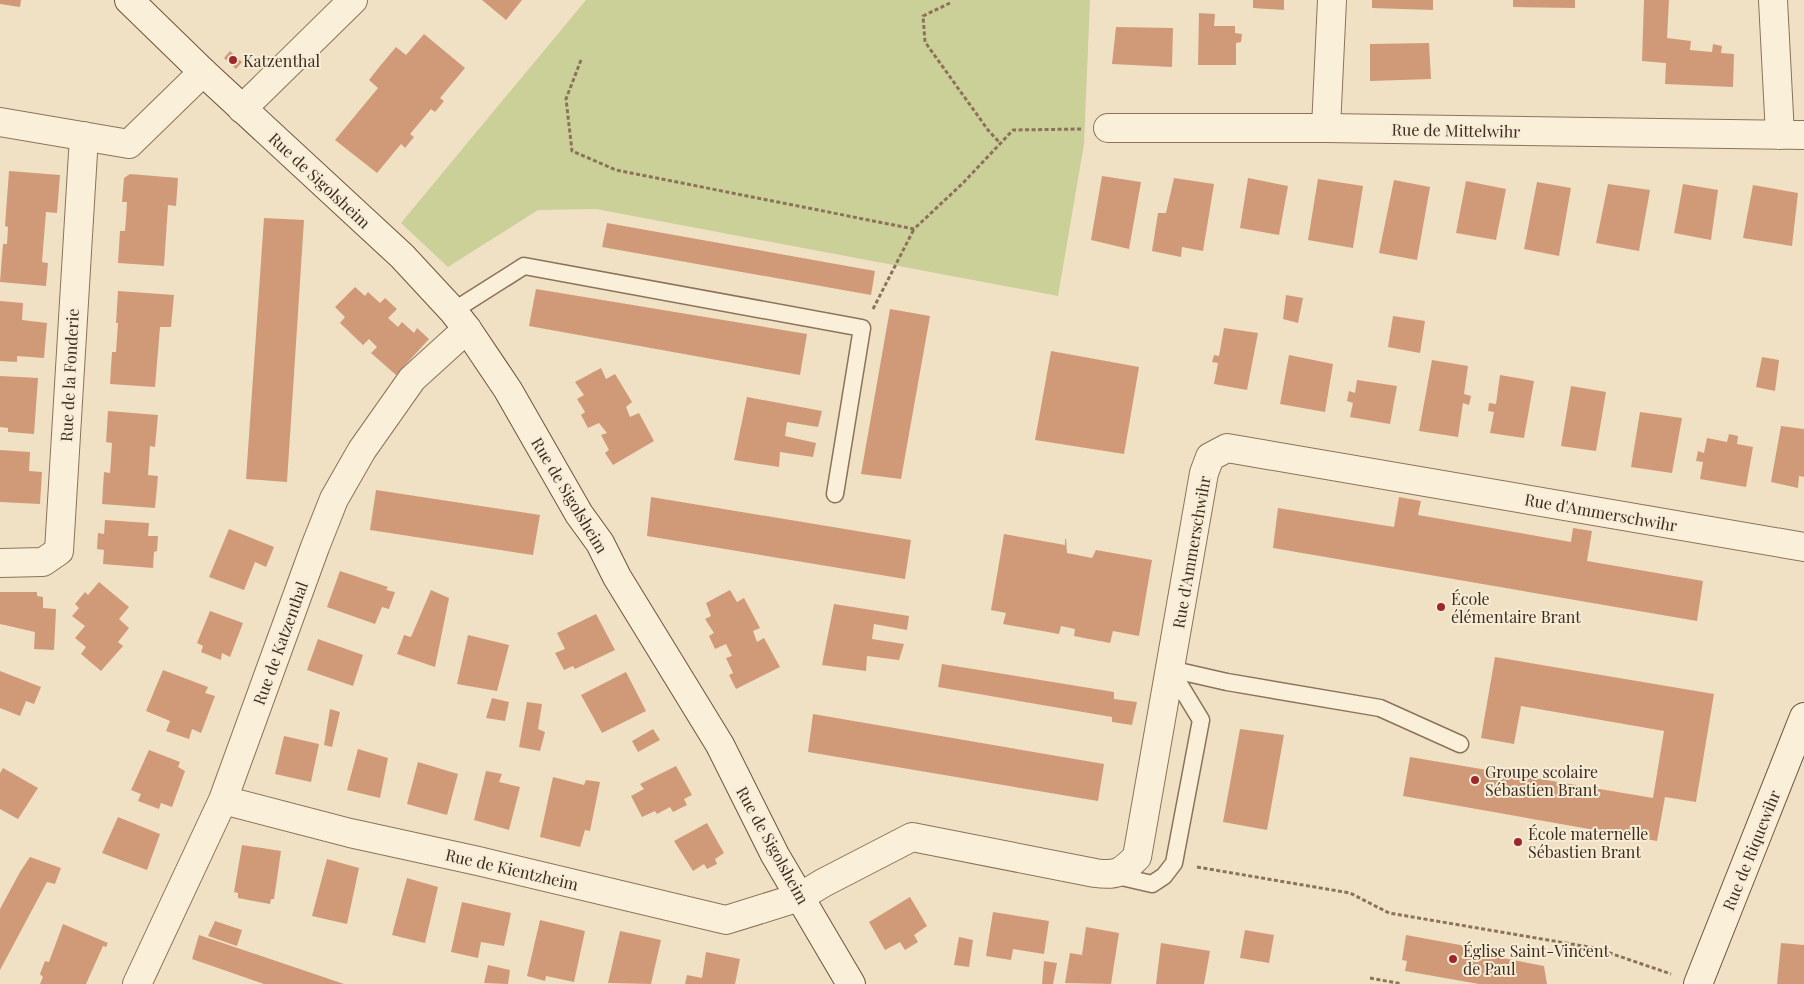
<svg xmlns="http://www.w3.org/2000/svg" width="1804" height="984" font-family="'Playfair Display',serif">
	<rect width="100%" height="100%" fill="#f0e1c5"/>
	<!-- green -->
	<path fill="#cbcf98" d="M586,0H1090L1084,144L1058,296L596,209L538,210L448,267L401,223Z"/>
	<!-- building -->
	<path fill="#d09a79" d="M0,0H21L20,7L0,4Z
		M482,0H522L506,20Z
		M1253,0H1284V10L1253,8Z
		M1372,0H1433V10L1372,8Z
		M1513,0H1575V8L1513,7Z
		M1644,0H1669L1667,38L1691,41L1690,50L1712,52L1713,44L1722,46L1721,53L1734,54L1733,87L1665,84L1666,63L1642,61Z
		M1199,13L1215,14L1214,26H1235V33L1242,34L1241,42L1236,43V65H1198Z
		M1116,27L1173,28L1172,67L1112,64Z
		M424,34L465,68L440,98L444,101L435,112L431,109L410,134L414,137L405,148L401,144L377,173L335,140L378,88L369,80L380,66L396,47L406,55Z
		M1429,43L1431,79L1370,81V44Z
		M230,51L242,62L236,69L224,58Z
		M9,171L60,175L57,213L46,212L42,262L48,263L46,286L0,282L3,244H7L8,227L5,226Z
		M130,174L178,178L176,206L168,205L164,266L118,263L120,231H125L126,218L127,202H122L124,178Z
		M1102,176L1141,182L1129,249L1091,240Z
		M1174,178L1214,184L1203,251L1182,247L1181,257L1152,251L1158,213H1166Z
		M1248,178L1288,186L1279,235L1240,228Z
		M1318,179L1363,186L1353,248L1308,240Z
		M1394,180L1430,187L1417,260L1379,253Z
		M1466,181L1506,189L1496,240L1456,233Z
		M1537,182L1571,188L1559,256L1524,249Z
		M1608,184L1650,190L1639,251L1596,243Z
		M1683,184L1718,190L1711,240L1674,233Z
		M1753,185L1798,193L1792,246L1743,238Z
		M264,218L304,220L287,482L246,479Z
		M607,223L875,271L871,295L602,247Z
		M355,287L365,296L368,292L380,303L385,298L397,309L388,318L398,327L402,322L414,333L417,328L429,339L396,375L371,353L377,347L369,339L363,345L340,323L345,317L335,307Z
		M536,289L807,334L800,375L529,326Z
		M118,291L174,295L171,327H160L155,387L110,384L112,352H116L118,323H116Z
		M1286,295L1303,298L1298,323L1283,319Z
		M0,301L23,303L22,320L47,323L44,358L17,356V362L0,361Z
		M890,309L930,316L901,479L861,474Z
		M1393,316L1425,321L1420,353L1388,347Z
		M1224,328L1258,333L1247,390L1214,384L1218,363L1212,362L1214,355L1219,356Z
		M1051,351L1139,367L1124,454L1035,440Z
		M1289,355L1333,364L1325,412L1280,404Z
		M1762,357L1779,360L1775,391L1756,387Z
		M1432,360L1468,366L1464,394L1471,396L1469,405L1463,403L1458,437L1419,431Z
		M601,368L606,379L615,374L632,402L626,407L630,417L639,413L654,441L613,465L605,453L609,450L601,435L607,433L599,423L588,428L581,415L585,412L577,399L584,395L575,382Z
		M1500,375L1534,381L1524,438L1490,433L1494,412L1488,411L1489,403L1496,404Z
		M0,376L38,378L34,434L8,432V428L0,427Z
		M1357,380L1397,386L1390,424L1350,417L1353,403L1347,401L1349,391L1355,393Z
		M1571,386L1606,392L1596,451L1561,446Z
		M747,397L822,411L818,427L787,422L785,436L816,443L813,457L780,452L779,467L734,460Z
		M108,411L158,415L155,447L150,446L148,475L158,476L155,508L102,504L104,472L110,473L111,459L112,443L106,442Z
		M1640,412L1682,418L1672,473L1631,467Z
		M1781,426L1804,429V477L1799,476L1798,488L1771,482Z
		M1729,434L1738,436L1737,444L1753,447L1746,487L1700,479L1703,462L1696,461L1698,451L1704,453L1707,438L1727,442Z
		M0,450L30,452L29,471L42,472L40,504L0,502Z
		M376,490L540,515L533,555L370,530Z
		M651,497L911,540L905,579L647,536Z
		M1399,497L1421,501L1418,515L1571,542L1573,528L1592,531L1587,561L1703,581L1697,621L1273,548L1278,508L1394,527Z
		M105,520L149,523L148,536H158L157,551L154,552L153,568L103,564L104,550L97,549L98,533L104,534Z
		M229,529L274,547L266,567L255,562L244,590L209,577Z
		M1004,534L1065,545V539H1066L1067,553L1092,558L1096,550L1152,560L1139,636L1113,631L1110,643L1074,636L1075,629L1061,626L1059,634L1003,624L1006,613L991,610Z
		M340,571L388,587L386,590L395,592L389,609L382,607L375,624L327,607Z
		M99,582L129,607L119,619L129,628L118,642L123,646L101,671L81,654L86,647L75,638L85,626L72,616L79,608L75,604L85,592L88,595Z
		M431,590L449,598L435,667L397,654L404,635L411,637Z
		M730,590L737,602L744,598L760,628L753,631L757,642L764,638L780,667L736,689L729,675L733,673L726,658L732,656L726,644L715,649L709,636L714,633L705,619L711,616L706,603Z
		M0,592H37V596L43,597V608L56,609L54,650L34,649L35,632L0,624Z
		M834,604L909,616L907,630L874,624L872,639L904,644L899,660L867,656L866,671L822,665Z
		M210,611L243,623L230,657L222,653L221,660L201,652L203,646L197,643Z
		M596,614L615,650L575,669L573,666L564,670L555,653L565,649L557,633Z
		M468,635L509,645L497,691L457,684Z
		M318,639L363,655L353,686L307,670Z
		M1495,657L1714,694L1696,802L1665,797L1657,841L1403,796L1410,757L1653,798L1664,731L1521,706L1514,744L1481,738Z
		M942,664L1114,692V699L1137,702L1132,725L1112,722V717L938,687Z
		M163,670L208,687L205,693L215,696L201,733L192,729L189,739L166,731L170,721L146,711Z
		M0,671L41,687L34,704L26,701L20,716L0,708Z
		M626,672L646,711L602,733L581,695Z
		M492,698L509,702L505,721L486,718Z
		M527,702L542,704L538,729L545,732L540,751L519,747Z
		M330,709L340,712L332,747L324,745Z
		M813,714L1104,764L1098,801L808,752Z
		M653,729L660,740L638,752L632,741Z
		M1240,729L1284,735L1267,830L1223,822Z
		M284,736L319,744L311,782L275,774Z
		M358,749L388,758L380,798L347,790Z
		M149,750L180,762L178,767L185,771L172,807L161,803L159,809L138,801L141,794L131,790Z
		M418,762L458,774L447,815L407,804Z
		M676,766L692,795L684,799L687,805L673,812L670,807L657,814L655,811L642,817L631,796L644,789L640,784Z
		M3,768L38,788L18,819L0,809V773Z
		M486,771L502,774L499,782L520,787L509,830L474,820Z
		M553,777L584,785L586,780L600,782L590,831L585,830L580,847L540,837Z
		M118,817L160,834L147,870L102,853Z
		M707,823L724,853L715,859L717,864L707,869L704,864L693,871L674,841Z
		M242,845L281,851L274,899H271L270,904L238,898V893L234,892Z
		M30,857L61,868L55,884L47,882L0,970V909L20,872Z
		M327,859L359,868L347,924L312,916Z
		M407,878L438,887L425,943L392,935Z
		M910,897L927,926L914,935L918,942L905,950L900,942L885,950L869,922Z
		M462,902L511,913L504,946L481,942L478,958L451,952Z
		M993,912L1049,921L1044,954L1013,949L1011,960L986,956Z
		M540,920L585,931L574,982L546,976L545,981L527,976Z
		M215,921L242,930L237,946L208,936Z
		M63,924L108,943L106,947L103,946L86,984H40L43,977L40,974L45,961L49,962Z
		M1086,927L1119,933L1111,984L1065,983L1070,953L1082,955Z
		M1245,930L1274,935L1269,963L1240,958Z
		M620,931L661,940L651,984L608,983Z
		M199,935L344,984H264L192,959Z
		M1406,935L1498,952L1497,957L1544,966L1547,984H1479L1405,971L1407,961L1402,960Z
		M959,937L973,940L969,967L954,965Z
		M1161,943L1210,951L1204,984H1156Z
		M1781,943L1804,945V984H1777Z
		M706,952L740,959L735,984H685L687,975L702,978Z
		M1044,961L1057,963L1053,984H1042Z
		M488,965L510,970L508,984L484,983Z"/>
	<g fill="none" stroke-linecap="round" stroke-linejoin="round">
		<!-- lane casing -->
		<g stroke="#8c725a" stroke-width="19">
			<path id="lane" d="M453,311L524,266L862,328L835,494
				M1170,669L1227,682L1380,708L1460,744
				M1113,875L1152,884L1164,876L1174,863L1201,720L1170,669"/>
		</g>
		<!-- street casing -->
		<g stroke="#8c725a" stroke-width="30">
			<path id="street" d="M1773,0L1780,135
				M242,109L353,0
				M0,122L129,144L203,72
				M1108,128H1326L1804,135
				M1326,128L1332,0
				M0,563L43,562L59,551L84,136
				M223,800L350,833L478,861L726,920L800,897L823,883L912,837L1095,873C1117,876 1121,873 1137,857L1204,473L1210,457L1227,448L1804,547
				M137,984L223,800L315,547L334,499L362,450L412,379L467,329"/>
		</g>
		<!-- secondary casing -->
		<g stroke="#6e533d" stroke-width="30">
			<path id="secondary" d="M129,0L203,72L402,256L453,311L467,329L508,390L579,514L600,543L617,577L720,745L775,855L851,984
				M1698,984L1804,717"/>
		</g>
		<!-- path -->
		<path stroke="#8c725a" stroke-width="3" stroke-dasharray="4 2.5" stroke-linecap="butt" d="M950,3L923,16L925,42L988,130L1000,143
			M581,60L566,99L572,151L616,170L914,229L963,183L1013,130L1081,129
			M873,309L914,229
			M1197,867L1350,893L1389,913L1595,948L1671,974
			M1370,978L1402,984"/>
		<!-- lane -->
		<use href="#lane" stroke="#faefd9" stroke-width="16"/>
		<!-- street -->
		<use href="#street" stroke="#faefd9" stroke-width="28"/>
		<!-- secondary -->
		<use href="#secondary" stroke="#faefd9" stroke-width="28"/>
	</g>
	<!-- markers -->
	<g fill="#9e272d" stroke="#f7ecd5" stroke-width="2">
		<circle cx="233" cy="60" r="5"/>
		<circle cx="1441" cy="607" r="5"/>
		<circle cx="1475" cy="780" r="5"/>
		<circle cx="1518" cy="842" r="5"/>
		<circle cx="1453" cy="959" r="5"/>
	</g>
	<g text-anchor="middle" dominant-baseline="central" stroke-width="4" stroke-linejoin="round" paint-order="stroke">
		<!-- poi labels -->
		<g font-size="16" fill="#3c2b1e" stroke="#f7ecd5" text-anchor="start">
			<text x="243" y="60">Katzenthal</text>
			<text x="1451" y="598">École<tspan x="1451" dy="18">élémentaire Brant</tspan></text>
			<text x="1485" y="771">Groupe scolaire<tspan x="1485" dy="18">Sébastien Brant</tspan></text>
			<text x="1528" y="833">École maternelle<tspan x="1528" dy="18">Sébastien Brant</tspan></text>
			<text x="1463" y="950">Église Saint-Vincent<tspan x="1463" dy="18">de Paul</tspan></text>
		</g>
		<!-- street labels -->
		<g font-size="16" fill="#3c2b1e" stroke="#f7ecd5">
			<text transform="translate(1456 130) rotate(1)">Rue de Mittelwihr</text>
			<text transform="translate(320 180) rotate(43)">Rue de Sigolsheim</text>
			<text transform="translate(69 375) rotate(-87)">Rue de la Fonderie</text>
			<text transform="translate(570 495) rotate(59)">Rue de Sigolsheim</text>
			<text transform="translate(1601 512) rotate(10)">Rue d'Ammerschwihr</text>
			<text transform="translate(1191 552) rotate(-80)">Rue d'Ammerschwihr</text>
			<text transform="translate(280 643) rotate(-70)">Rue de Katzenthal</text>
			<text transform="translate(773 845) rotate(61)">Rue de Sigolsheim</text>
			<text transform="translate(1751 850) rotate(-68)">Rue de Riquewihr</text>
			<text transform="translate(512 869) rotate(13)">Rue de Kientzheim</text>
		</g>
	</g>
</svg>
